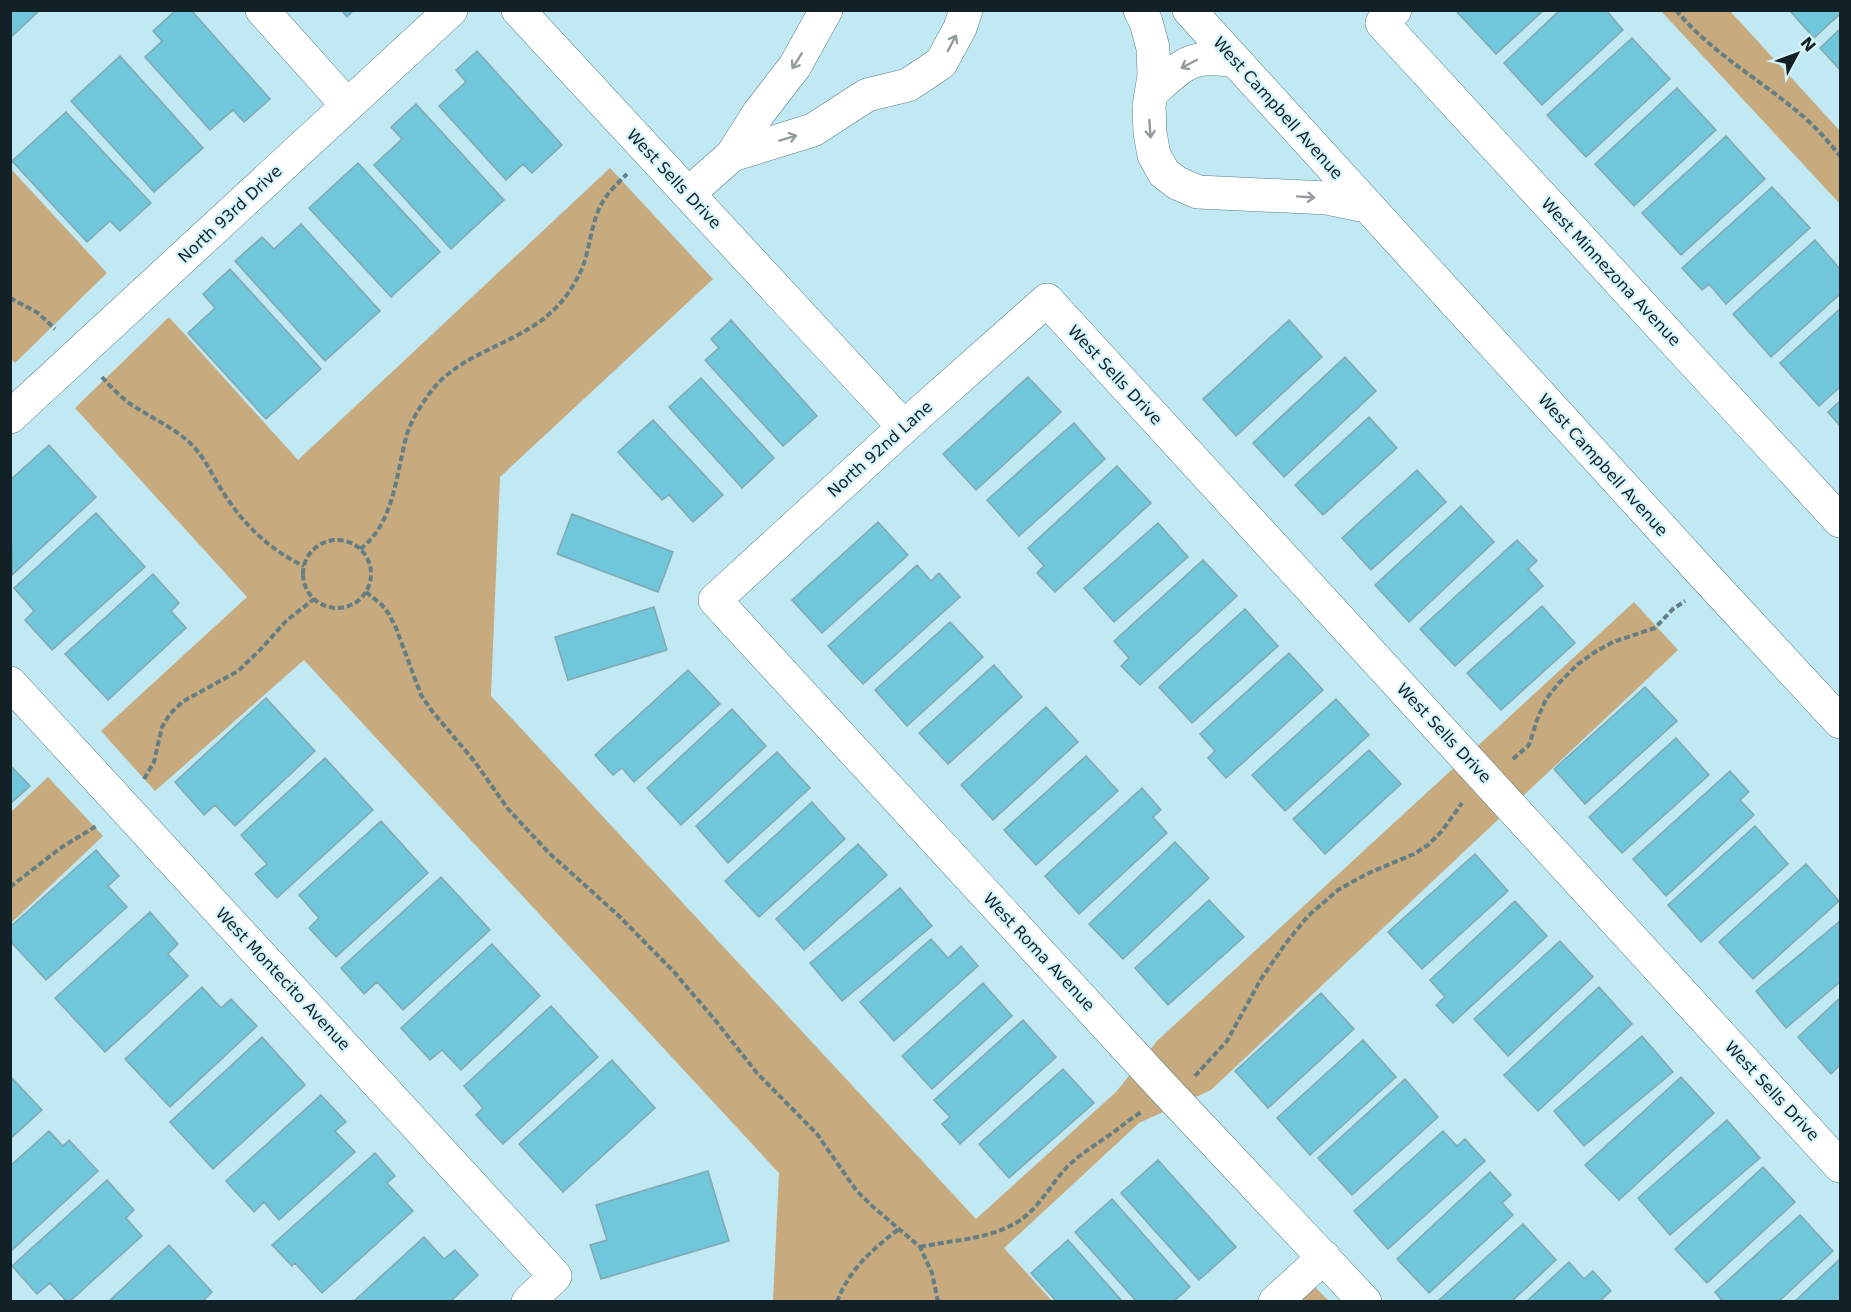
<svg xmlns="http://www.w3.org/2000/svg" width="1851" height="1312" font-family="'DejaVu Sans',sans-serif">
	<rect width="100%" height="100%" fill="#c1e9f3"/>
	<!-- green -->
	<path fill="#c7aa7d" d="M1661,11H1730L1840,131V204Z
		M610,168L713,279L500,477L491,696L976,1219L1116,1092L1157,1041L1634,602L1678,650L1211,1090L1139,1123L1004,1248L1052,1301H773L779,1173L304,660L155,791L101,731L247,597L75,408L169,317L298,460Z
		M11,169L107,273L15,363L10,358Z
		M48,777L103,836L11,923V812Z
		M1315,1287L1329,1301L1300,1302Z"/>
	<!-- building -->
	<path fill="#70c6da" stroke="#82a8b1" stroke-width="1.5" d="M10,10H40L10,38Z
		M176,10H191L270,99L244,122L233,110L210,130L145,57L162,41L153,31Z
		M341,10H354L347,17Z
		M1459,10H1544L1496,54L1457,12Z
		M1560,10H1606L1623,30L1542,105L1504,63Z
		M1789,10H1840V14L1814,38Z
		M1840,29V70L1820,48Z
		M1632,38L1670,79L1586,157L1547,115Z
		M477,51L562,145L532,173L523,164L506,180L439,106L466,82L456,70Z
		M120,56L203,148L154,192L71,101Z
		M1677,88L1716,130L1634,206L1595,164Z
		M416,104L504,200L451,249L374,165L402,139L391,127Z
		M66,112L151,203L120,231L110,221L87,242L12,161Z
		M1726,136L1765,179L1681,255L1642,213Z
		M358,163L440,252L391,297L309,208Z
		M1772,187L1810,228L1726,304L1709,284L1702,290L1682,268Z
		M301,224L380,311L325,361L235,261L262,237L274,249Z
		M1815,240L1840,269V294L1771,357L1733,314Z
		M230,269L321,369L266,419L188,333L215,308L203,294Z
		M1840,309V387L1819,406L1780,363Z
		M731,320L817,416L783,446L705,360L719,348L711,339Z
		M1289,320L1322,357L1236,436L1203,399Z
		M1345,357L1376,391L1284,477L1253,443Z
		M1028,377L1061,412L976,490L943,454Z
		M701,378L774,458L742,488L669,407Z
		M1840,401V426L1828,412Z
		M1369,417L1397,448L1323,515L1295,485Z
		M653,420L723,495L693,522L669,495L662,500L618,452Z
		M1074,423L1105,459L1019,536L987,500Z
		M49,445L96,497L12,575L10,480Z
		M1117,466L1151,503L1055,592L1037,573L1044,566L1028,548Z
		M1417,470L1446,502L1371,570L1342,538Z
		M1461,506L1494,542L1409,622L1375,585Z
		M96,513L145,567L52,650L25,620L34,611L14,588Z
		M572,514L673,552L658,592L557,554Z
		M878,522L908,555L822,633L792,600Z
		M1158,523L1188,557L1114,622L1084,588Z
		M1517,540L1537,561L1528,569L1543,586L1455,666L1420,629Z
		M1203,560L1237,596L1140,685L1121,666L1129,658L1114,641Z
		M917,565L931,581L939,573L960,597L863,684L828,646Z
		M153,574L179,603L171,611L186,628L108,700L65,654Z
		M1542,606L1575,643L1501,710L1467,673Z
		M654,607L667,650L568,680L555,637Z
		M1245,609L1278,646L1192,723L1159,687Z
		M950,622L983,657L907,726L875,690Z
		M1289,653L1323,690L1226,778L1208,758L1215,751L1200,734Z
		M994,665L1022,697L948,764L919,733Z
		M688,670L720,704L634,782L622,768L613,775L595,755Z
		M1645,687L1677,721L1585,804L1554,769Z
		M266,698L315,751L235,826L215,805L204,815L175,782Z
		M1336,699L1369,735L1285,811L1252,775Z
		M1046,707L1078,742L993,820L961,785Z
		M732,709L766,746L681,825L647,788Z
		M1676,738L1709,775L1622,853L1589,817Z
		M1369,750L1401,784L1325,854L1293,819Z
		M777,752L810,788L728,863L696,826Z
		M1086,756L1118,791L1036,865L1004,830Z
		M325,758L373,810L277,898L255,874L267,864L241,835Z
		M10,765L30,786L10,804Z
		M1730,771L1749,792L1740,800L1754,815L1666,896L1633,859Z
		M1142,788L1161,810L1153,817L1167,833L1079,914L1045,876Z
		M812,802L845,839L759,917L725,881Z
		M381,821L428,873L336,957L309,928L319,918L299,895Z
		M1755,826L1788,864L1701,942L1668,905Z
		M1175,842L1209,878L1123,959L1089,924Z
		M858,844L887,875L804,950L776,919Z
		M96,850L119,876L108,886L127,907L46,980L10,941V927Z
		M1475,854L1508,891L1422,969L1388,932Z
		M1806,864L1839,901L1753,979L1719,942Z
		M441,877L490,930L403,1010L377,982L364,994L341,968Z
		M900,888L932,926L842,1001L810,963Z
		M1209,900L1244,937L1168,1005L1135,968Z
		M1515,901L1547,936L1453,1023L1436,1005L1445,997L1430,980Z
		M150,912L178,944L168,954L188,976L105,1052L55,998Z
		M1840,921V982L1786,1028L1756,991Z
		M931,939L948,958L961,946L978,966L894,1041L860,1002Z
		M1560,941L1593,977L1508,1056L1474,1019Z
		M492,944L540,996L461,1070L442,1050L430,1060L401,1028Z
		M983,983L1012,1016L932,1089L902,1056Z
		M202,987L221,1008L231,999L257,1026L170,1107L125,1059Z
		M1599,987L1632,1024L1538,1111L1504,1075Z
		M1321,993L1354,1029L1268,1108L1235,1071Z
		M1840,998V1065L1831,1074L1798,1037Z
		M551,1006L598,1057L503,1144L476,1115L483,1108L464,1086Z
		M1023,1020L1056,1057L960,1144L942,1124L950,1117L934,1100Z
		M1642,1036L1673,1072L1584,1146L1554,1111Z
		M262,1037L305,1085L213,1169L170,1122Z
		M1363,1040L1396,1077L1310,1155L1277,1118Z
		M612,1060L655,1108L563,1192L519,1144Z
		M1063,1069L1094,1103L1009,1178L979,1144Z
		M10,1076L42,1110L10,1139Z
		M1681,1077L1714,1113L1619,1200L1585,1165Z
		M1405,1079L1438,1117L1352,1195L1318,1158Z
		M321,1095L346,1122L335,1131L355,1152L279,1220L264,1202L254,1212L226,1181Z
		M1727,1120L1760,1158L1670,1235L1638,1198Z
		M49,1131L63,1146L69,1140L98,1171L10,1252V1166Z
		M1443,1131L1457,1146L1465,1139L1485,1161L1388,1249L1354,1211Z
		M375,1153L395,1176L387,1183L413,1211L322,1293L295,1263L292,1266L272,1245Z
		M1158,1160L1236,1247L1199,1280L1121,1193Z
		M1763,1167L1795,1202L1707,1283L1675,1249Z
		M708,1171L729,1241L601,1279L590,1245L607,1240L596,1205Z
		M1490,1172L1511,1195L1502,1203L1513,1215L1429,1293L1397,1259Z
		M107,1180L134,1210L126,1218L142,1236L69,1302H67L50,1283L37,1294L12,1266Z
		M1112,1199L1190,1287L1173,1302H1137L1075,1232Z
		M1800,1215L1833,1251L1778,1302H1723L1715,1292Z
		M1523,1224L1556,1260L1511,1302H1437Z
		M424,1237L444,1259L455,1250L478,1275L450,1302H353Z
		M1068,1240L1123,1302H1057L1031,1273Z
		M169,1245L212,1292L202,1302H108Z
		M1840,1259V1302H1794Z
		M1569,1262L1584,1279L1593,1271L1611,1291L1599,1302H1526Z"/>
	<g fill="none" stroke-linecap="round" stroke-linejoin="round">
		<!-- minor casing -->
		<g stroke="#5a7e87" stroke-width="34">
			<path id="minor" d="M262,10L347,105
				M518,10L904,427
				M1140,10L1146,22L1153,48L1154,76L1149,106L1150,133L1154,155L1164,173L1177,183L1198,192L1327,198L1366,206
				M1189,10L1705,576L1840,722
				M1395,10L1382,23L1840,521
				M1151,93C1183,65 1190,53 1235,61
				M732,155L813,130L867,95L908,85L941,63L960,28L966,10
				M688,194L732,155L758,114L795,66L826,10
				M10,417L451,10
				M10,683L555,1276L528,1302
				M1275,1302L1324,1257
				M1365,1302L1161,1085L715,600L904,427L1047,300L1840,1166"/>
		</g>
		<!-- path -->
		<path stroke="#637e84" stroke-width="4" stroke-dasharray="6 3" stroke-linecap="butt" d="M1676,10C1712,54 1763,81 1805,118C1818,130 1829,142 1840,156
			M10,298L38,313L55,329
			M102,377C109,385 117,393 125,400C146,416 171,425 190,443C204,456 211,473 221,489C242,523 268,549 304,566
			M303 574a34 34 0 1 1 68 0a34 34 0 1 1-68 0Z
			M360,549C394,524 396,475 406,438C410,422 420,407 429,394C462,348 526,345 562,301C570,292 578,278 583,266C590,247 591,224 601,205C607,193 618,183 627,174
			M366,592L382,605L389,614L396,628L421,695L432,711L475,762L508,809L549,853L618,915L674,972L715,1020L757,1073L817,1134L856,1190L871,1205L920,1247L932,1273L938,1302
			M1513,759L1529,745L1537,720L1546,699L1559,683L1578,664L1595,652L1613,642L1655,628L1673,609L1685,601
			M144,779L154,762L162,727L170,714L182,702L238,671L261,649L286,621L314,599
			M10,887L62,847L98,825
			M1195,1076L1227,1041L1261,979L1286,943L1308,916L1338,890L1352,882L1371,872L1414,854L1428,845L1442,831L1462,803
			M920,1247C952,1240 984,1240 1014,1224C1037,1212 1050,1185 1067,1167C1080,1154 1094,1146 1108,1136C1120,1128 1129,1119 1142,1112
			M837,1302C849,1269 873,1249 900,1228"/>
		<!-- minor -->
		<use href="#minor" stroke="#fff" stroke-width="33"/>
	</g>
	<!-- one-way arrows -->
	<defs><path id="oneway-shaft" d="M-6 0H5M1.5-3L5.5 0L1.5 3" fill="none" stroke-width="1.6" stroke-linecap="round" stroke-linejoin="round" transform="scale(1.5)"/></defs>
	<g stroke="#949b9d">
		<use href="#oneway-shaft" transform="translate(952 43) rotate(-62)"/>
		<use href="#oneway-shaft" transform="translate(797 61) rotate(122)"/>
		<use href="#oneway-shaft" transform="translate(1189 64) rotate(152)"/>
		<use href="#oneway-shaft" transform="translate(1150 129) rotate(86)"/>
		<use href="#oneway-shaft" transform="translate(788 138) rotate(-17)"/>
		<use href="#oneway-shaft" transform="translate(1306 197) rotate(4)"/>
	</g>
	<g text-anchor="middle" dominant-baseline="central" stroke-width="4.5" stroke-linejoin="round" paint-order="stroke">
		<!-- street labels -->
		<g font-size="16" fill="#122125" stroke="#d5f5fc">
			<text transform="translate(1278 108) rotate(48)">West Campbell Avenue</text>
			<text transform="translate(674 179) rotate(47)">West Sells Drive</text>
			<text transform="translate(230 214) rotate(-43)">North 93rd Drive</text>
			<text transform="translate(1611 272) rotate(47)">West Minnezona Avenue</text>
			<text transform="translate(1115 375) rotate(47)">West Sells Drive</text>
			<text transform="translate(880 449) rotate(-42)">North 92nd Lane</text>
			<text transform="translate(1603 465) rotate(48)">West Campbell Avenue</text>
			<text transform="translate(1444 733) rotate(47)">West Sells Drive</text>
			<text transform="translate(1039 952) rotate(47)">West Roma Avenue</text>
			<text transform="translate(283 979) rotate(47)">West Montecito Avenue</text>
			<text transform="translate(1772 1091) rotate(47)">West Sells Drive</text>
		</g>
	</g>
	<!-- border -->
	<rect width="1851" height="1312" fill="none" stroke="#122125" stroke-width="24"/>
	<!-- north arrow -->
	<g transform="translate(1797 54) rotate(49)" stroke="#d5f5fc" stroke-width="4.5" paint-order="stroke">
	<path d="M0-4.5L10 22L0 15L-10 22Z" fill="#122125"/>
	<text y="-9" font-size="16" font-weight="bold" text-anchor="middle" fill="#122125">N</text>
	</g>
</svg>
